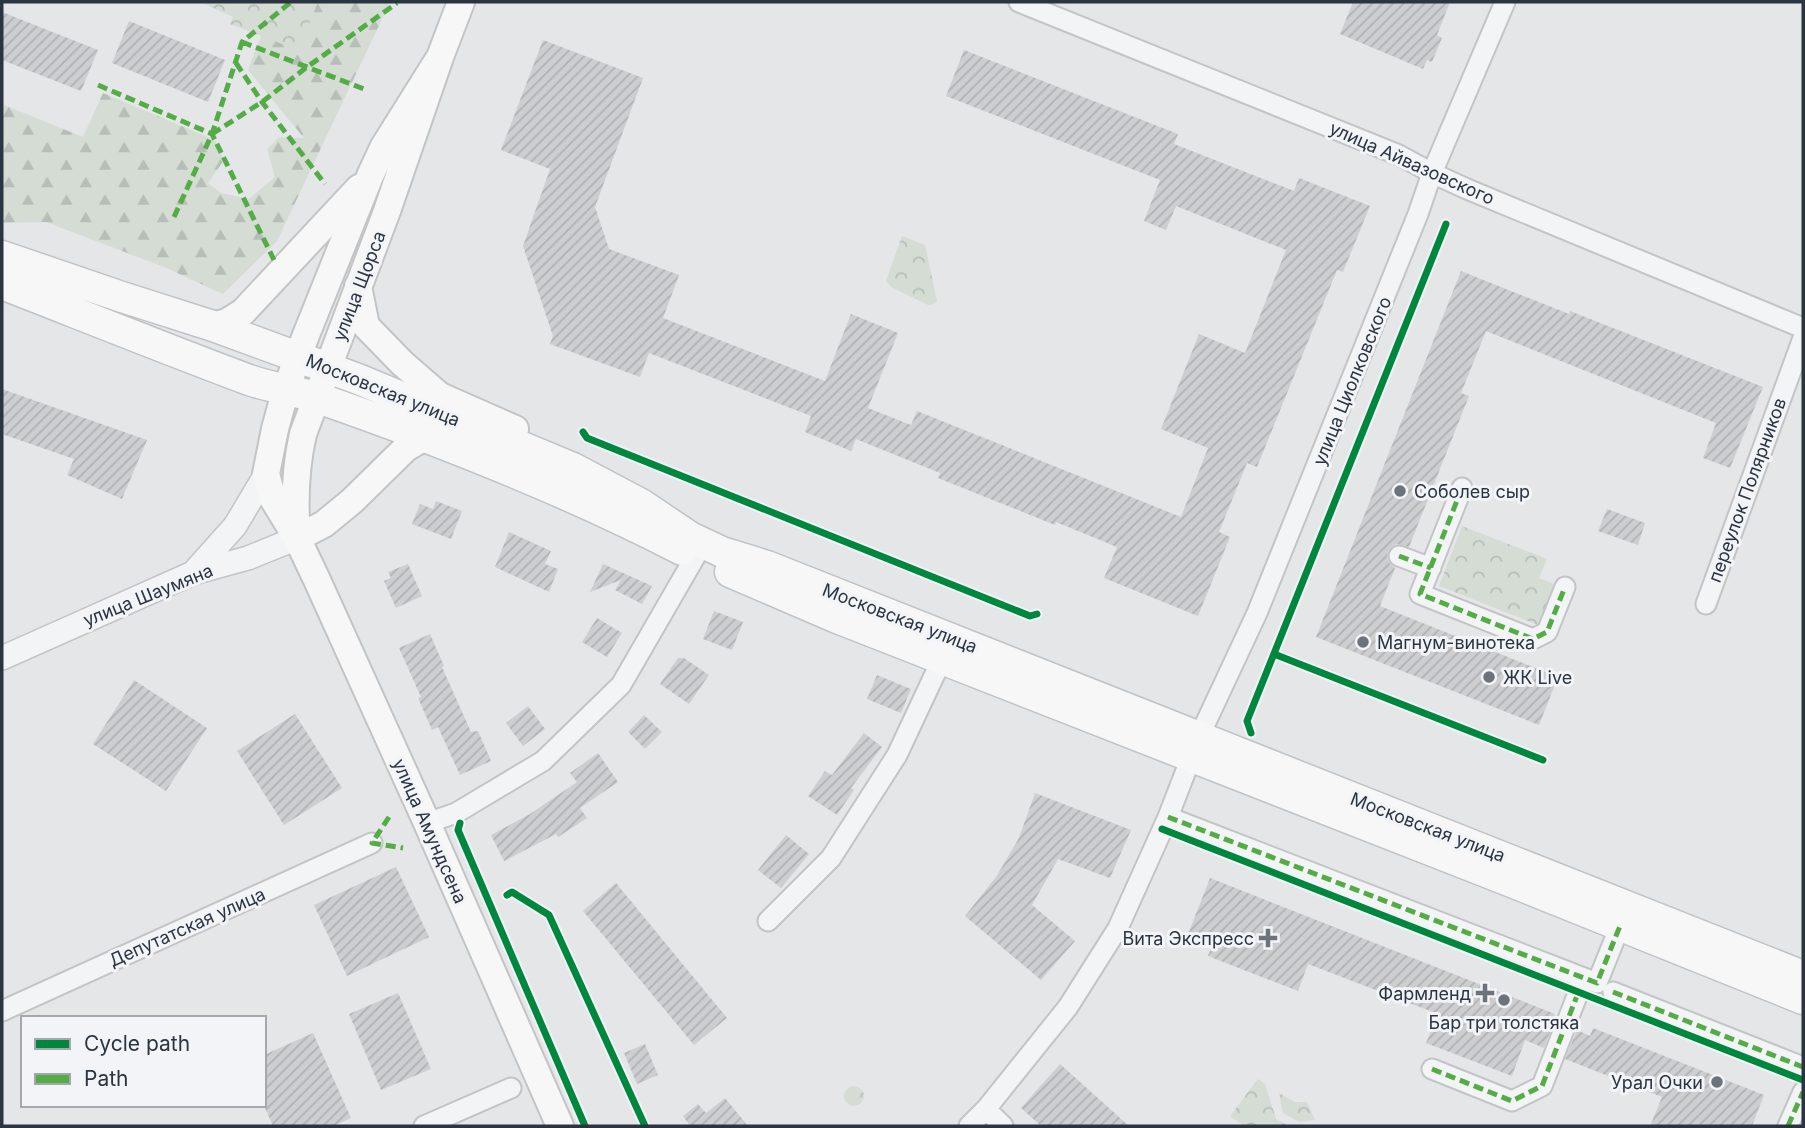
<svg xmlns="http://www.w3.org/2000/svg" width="1805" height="1128" font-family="Inter,sans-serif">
	<defs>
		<pattern id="forest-firs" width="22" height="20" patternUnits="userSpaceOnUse" patternTransform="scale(1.75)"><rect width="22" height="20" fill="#d5dcd4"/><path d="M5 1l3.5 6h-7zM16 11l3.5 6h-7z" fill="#b7bdb7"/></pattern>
		<pattern id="park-crowns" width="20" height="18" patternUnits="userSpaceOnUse" patternTransform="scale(1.75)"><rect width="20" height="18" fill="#d5dcd4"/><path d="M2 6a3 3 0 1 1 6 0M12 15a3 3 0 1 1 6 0" fill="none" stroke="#b7bdb7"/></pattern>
		<pattern id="building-hatch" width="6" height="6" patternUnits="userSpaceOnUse" patternTransform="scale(1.75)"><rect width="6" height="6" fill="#ccced0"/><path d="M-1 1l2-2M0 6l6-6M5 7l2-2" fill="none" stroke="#afb2b4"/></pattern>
	</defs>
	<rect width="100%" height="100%" fill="#e4e6e8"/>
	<!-- forest -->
	<path fill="url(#forest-firs)" d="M274,2H390L277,241L223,294L164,267L46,222L2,223V104L83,137L103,93L215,140L224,160L208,183L221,193L249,199L275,177L267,149L279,137L304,138L248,70Z"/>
	<!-- park -->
	<path fill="url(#park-crowns)" d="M200,2H318L298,50L230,24L233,17Z
		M902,236L925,245L937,301L933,304L928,305L891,287L886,281Z
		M1462,526L1547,559L1539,578L1559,586L1543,627L1439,586Z
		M1258,1079L1265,1084L1276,1119L1289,1126H1244L1230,1116Z
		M844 1096a10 10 0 1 1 20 0a10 10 0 1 1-20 0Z
		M1279,1093L1295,1102H1307L1315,1120L1299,1122L1283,1113Z"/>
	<!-- building -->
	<path fill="url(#building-hatch)" d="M1353,2H1450L1437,35L1442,38L1432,62L1427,60L1423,69L1340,34Z
		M2,12L98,50L81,91L2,60Z
		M129,21L225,60L208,102L112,63Z
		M543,40L643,78L595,207L609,249L679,275L663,318L825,381L851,314L898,333L868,408L911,425L917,411L1181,517L1208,448L1161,429L1199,334L1245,353L1286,250L1176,206L1166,230L1144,221L1160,180L946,96L964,50L1178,134L1174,144L1294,191L1299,178L1370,206L1343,272L1337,270L1257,467L1247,463L1219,532L1230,537L1198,616L1104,578L1117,547L1056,522L1055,525L938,478L940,473L856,439L851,451L805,432L811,416L649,353L640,377L550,344L553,336L523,246L550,169L501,150Z
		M1461,271L1569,314L1570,311L1763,387L1730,468L1703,458L1716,423L1486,331L1461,393L1469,396L1409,547L1396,544L1391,547L1388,551L1387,559L1390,564L1395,568L1380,606L1558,677L1539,725L1316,637Z
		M2,389L147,440L122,499L67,475L74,459L2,434Z
		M436,501L462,511L451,539L412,524L420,504L433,509Z
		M1607,509L1645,523L1638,545L1598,531Z
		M509,532L551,551L545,564L558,569L549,592L495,567Z
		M408,564L422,596L396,608L384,581L391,578L388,572Z
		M603,564L652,586L642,604L615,590L621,580L590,592Z
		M714,611L743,622L732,650L703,639Z
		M597,618L622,633L607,657L582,642Z
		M430,634L444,666L442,667L471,732L478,731L491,761L460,775L438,727L432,730L418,698L421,697L399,648Z
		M678,658H684L709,675L689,704L660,684Z
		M877,675L911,689L901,713L867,699Z
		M134,680L207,728L166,791L93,744Z
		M528,706L545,729L523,746L506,723Z
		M295,714L342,788L284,825L237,751Z
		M644,715L662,732L645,749L628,732Z
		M864,733L882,747L851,788L854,790L837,815L808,796L825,771L832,775Z
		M598,753L618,782L580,808L587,818L558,837L556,834L504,861L491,835L530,814L577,782L570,773Z
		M1035,793L1131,830L1110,878L1058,859L1032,905L1075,941L1041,980L965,916L996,877L1019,838Z
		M786,835L809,854L781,888L758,870Z
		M396,867L429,937L347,976L314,905Z
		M1210,878L1555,1014L1552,1021L1554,1022L1544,1048L1525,1040L1512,1076L1426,1043L1438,1014L1308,964L1298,991L1208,956L1211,947L1187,937Z
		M616,883L727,1018L694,1045L583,911Z
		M398,993L431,1069L381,1090L349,1014Z
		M1593,1028L1764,1095L1752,1126H1650L1662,1097L1565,1059L1577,1030L1590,1036Z
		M313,1033L351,1118L333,1126H273L264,1106V1055Z
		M645,1044L658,1075L637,1084L624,1053Z
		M1060,1064L1129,1126H1041L1021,1108Z
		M725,1098L748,1126H690L683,1116L698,1104L706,1113Z"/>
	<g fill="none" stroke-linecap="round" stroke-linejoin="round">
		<!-- minor casing -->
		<g stroke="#c2c4c6" stroke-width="23">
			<path id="minor" d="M1019,2L1399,155L1432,173L1467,189L1803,328
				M1462,488L1420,594L1533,639L1547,632L1565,587
				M1399,556L1431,568
				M1706,604L1803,338
				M1168,817L1597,983L1620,926
				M427,823L456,813L543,761L621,685L695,557
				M768,921L831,858L897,755L942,659
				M1613,992L1803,1067
				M2,1011L372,843
				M1432,1069L1512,1101L1542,1086L1584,978
				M986,1109L1003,1126
				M424,1126L511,1088
				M969,1126L986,1109L1068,1007L1118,928L1168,817L1199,737L1257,613L1418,214L1432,173L1505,2
				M1788,1126L1803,1092"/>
		</g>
		<!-- tertiary casing -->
		<g stroke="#c2c4c6" stroke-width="26">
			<path id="tertiary" d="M193,573L235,526L266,474
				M2,658L193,573L248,558L297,538"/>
		</g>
		<!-- secondary casing -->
		<g stroke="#c2c4c6" stroke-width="30">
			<path id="secondary" d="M440,57L383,148L370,176L306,335L286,389L275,429L266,474L273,499L297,538L317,580L427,823L560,1126
				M358,286L366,326L402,363L440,396L515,429
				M213,326L227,322L243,312L359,188
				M297,536C294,500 295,469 303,434L387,211L440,57L461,2
				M297,538L324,524L352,501L406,448L425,437"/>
		</g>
		<!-- primary casing -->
		<g stroke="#c0c3c6" stroke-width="33">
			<path id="primary" d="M2,256L122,297L213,326L358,379L573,468L641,504L690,537L722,552L767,566L1803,976
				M2,284C84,316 166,349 249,380C272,388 297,391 321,399C444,442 566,490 682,550
				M730,572L837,618L1509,881L1803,999"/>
		</g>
		<!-- minor -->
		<use href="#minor" stroke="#f3f4f5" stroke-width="19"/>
		<!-- tertiary -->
		<use href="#tertiary" stroke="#f3f4f5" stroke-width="23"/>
		<!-- secondary -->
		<use href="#secondary" stroke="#f7f7f7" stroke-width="26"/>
		<!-- primary -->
		<use href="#primary" stroke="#f7f7f7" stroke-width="30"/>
		<!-- quiet -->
		<path stroke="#54ac46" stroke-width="5" stroke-dasharray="10 5" stroke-linecap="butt" d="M242,42L364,89
			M236,63L262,102L325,184
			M98,85L212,134L274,260
			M212,134L262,102L307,67L397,3
			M174,217L212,134L242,42L291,2
			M1462,488L1420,594L1533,639L1547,632L1565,587
			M1399,556L1431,568
			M389,817L372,843L403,848
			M1168,817L1597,983L1620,926
			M1613,992L1803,1067
			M1432,1069L1512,1101L1542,1086L1580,988
			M1788,1126L1803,1092"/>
		<!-- cycleway casing -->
		<g stroke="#f2f4f7" stroke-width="11">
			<path id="cycleway" d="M583,432L587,438L1030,616L1037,614
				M1274,654L1543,760
				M1251,733L1247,721L1446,224
				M460,823L458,830L585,1126
				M1162,829L1803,1080
				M507,895L512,892L549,915L645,1126"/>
		</g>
		<!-- cycleway -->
		<use href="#cycleway" stroke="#00873e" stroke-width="7"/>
	</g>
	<!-- markers -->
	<g fill="#6c737b" stroke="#f2f4f7" stroke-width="2.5">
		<circle cx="1400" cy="491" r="7"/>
		<circle cx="1363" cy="642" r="7"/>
		<circle cx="1489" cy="677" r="7"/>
		<path d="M1264.5 927.5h7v7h7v7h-7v7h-7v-7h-7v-7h7z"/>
		<path d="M1481.5 982.5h7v7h7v7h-7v7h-7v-7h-7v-7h7z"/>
		<circle cx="1504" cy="1000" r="7"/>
		<circle cx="1717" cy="1082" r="7"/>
	</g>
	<g text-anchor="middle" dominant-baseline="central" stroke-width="6" stroke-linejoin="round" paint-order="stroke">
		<!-- street labels -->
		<g font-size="18" fill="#2b3541" stroke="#f2f4f7">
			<text transform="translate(1412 163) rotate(24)">улица Айвазовского</text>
			<text transform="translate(359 286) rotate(-69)">улица Щорса</text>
			<text transform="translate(1352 381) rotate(-68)">улица Циолковского</text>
			<text transform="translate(383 390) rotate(22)">Московская улица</text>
			<text transform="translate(1747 490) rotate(-70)">переулок Полярников</text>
			<text transform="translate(148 595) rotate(-22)">улица Шаумяна</text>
			<text transform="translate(900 618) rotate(21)">Московская улица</text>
			<text transform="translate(1428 827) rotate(21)">Московская улица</text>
			<text transform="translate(430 831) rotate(66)">улица Амундсена</text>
			<text transform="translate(187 927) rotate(-24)">Депутатская улица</text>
		</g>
		<!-- poi labels -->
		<g font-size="18" fill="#2b3541" stroke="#f2f4f7" text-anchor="start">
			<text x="1414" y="491">Соболев сыр</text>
			<text x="1377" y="642">Магнум-винотека</text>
			<text x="1503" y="677">ЖК Live</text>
			<text x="1254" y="938" text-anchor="end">Вита Экспресс</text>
			<text x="1471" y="993" text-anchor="end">Фармленд</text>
			<text x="1504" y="1022" text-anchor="middle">Бар три толстяка</text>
			<text x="1703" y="1082" text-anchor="end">Урал Очки</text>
		</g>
	</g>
	<!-- border -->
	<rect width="1805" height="1128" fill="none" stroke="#2b3541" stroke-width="7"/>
	<!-- legend -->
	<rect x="21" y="1016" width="245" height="91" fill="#f2f4f7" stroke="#a2a8ae" stroke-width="2"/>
	<rect x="35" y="1039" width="35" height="10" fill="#00873e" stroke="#a2a8ae" stroke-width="2"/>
	<text x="84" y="1051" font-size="21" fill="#2b3541">Cycle path</text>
	<rect x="35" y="1074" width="35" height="10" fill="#54ac46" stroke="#a2a8ae" stroke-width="2"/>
	<text x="84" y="1086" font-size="21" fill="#2b3541">Path</text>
</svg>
